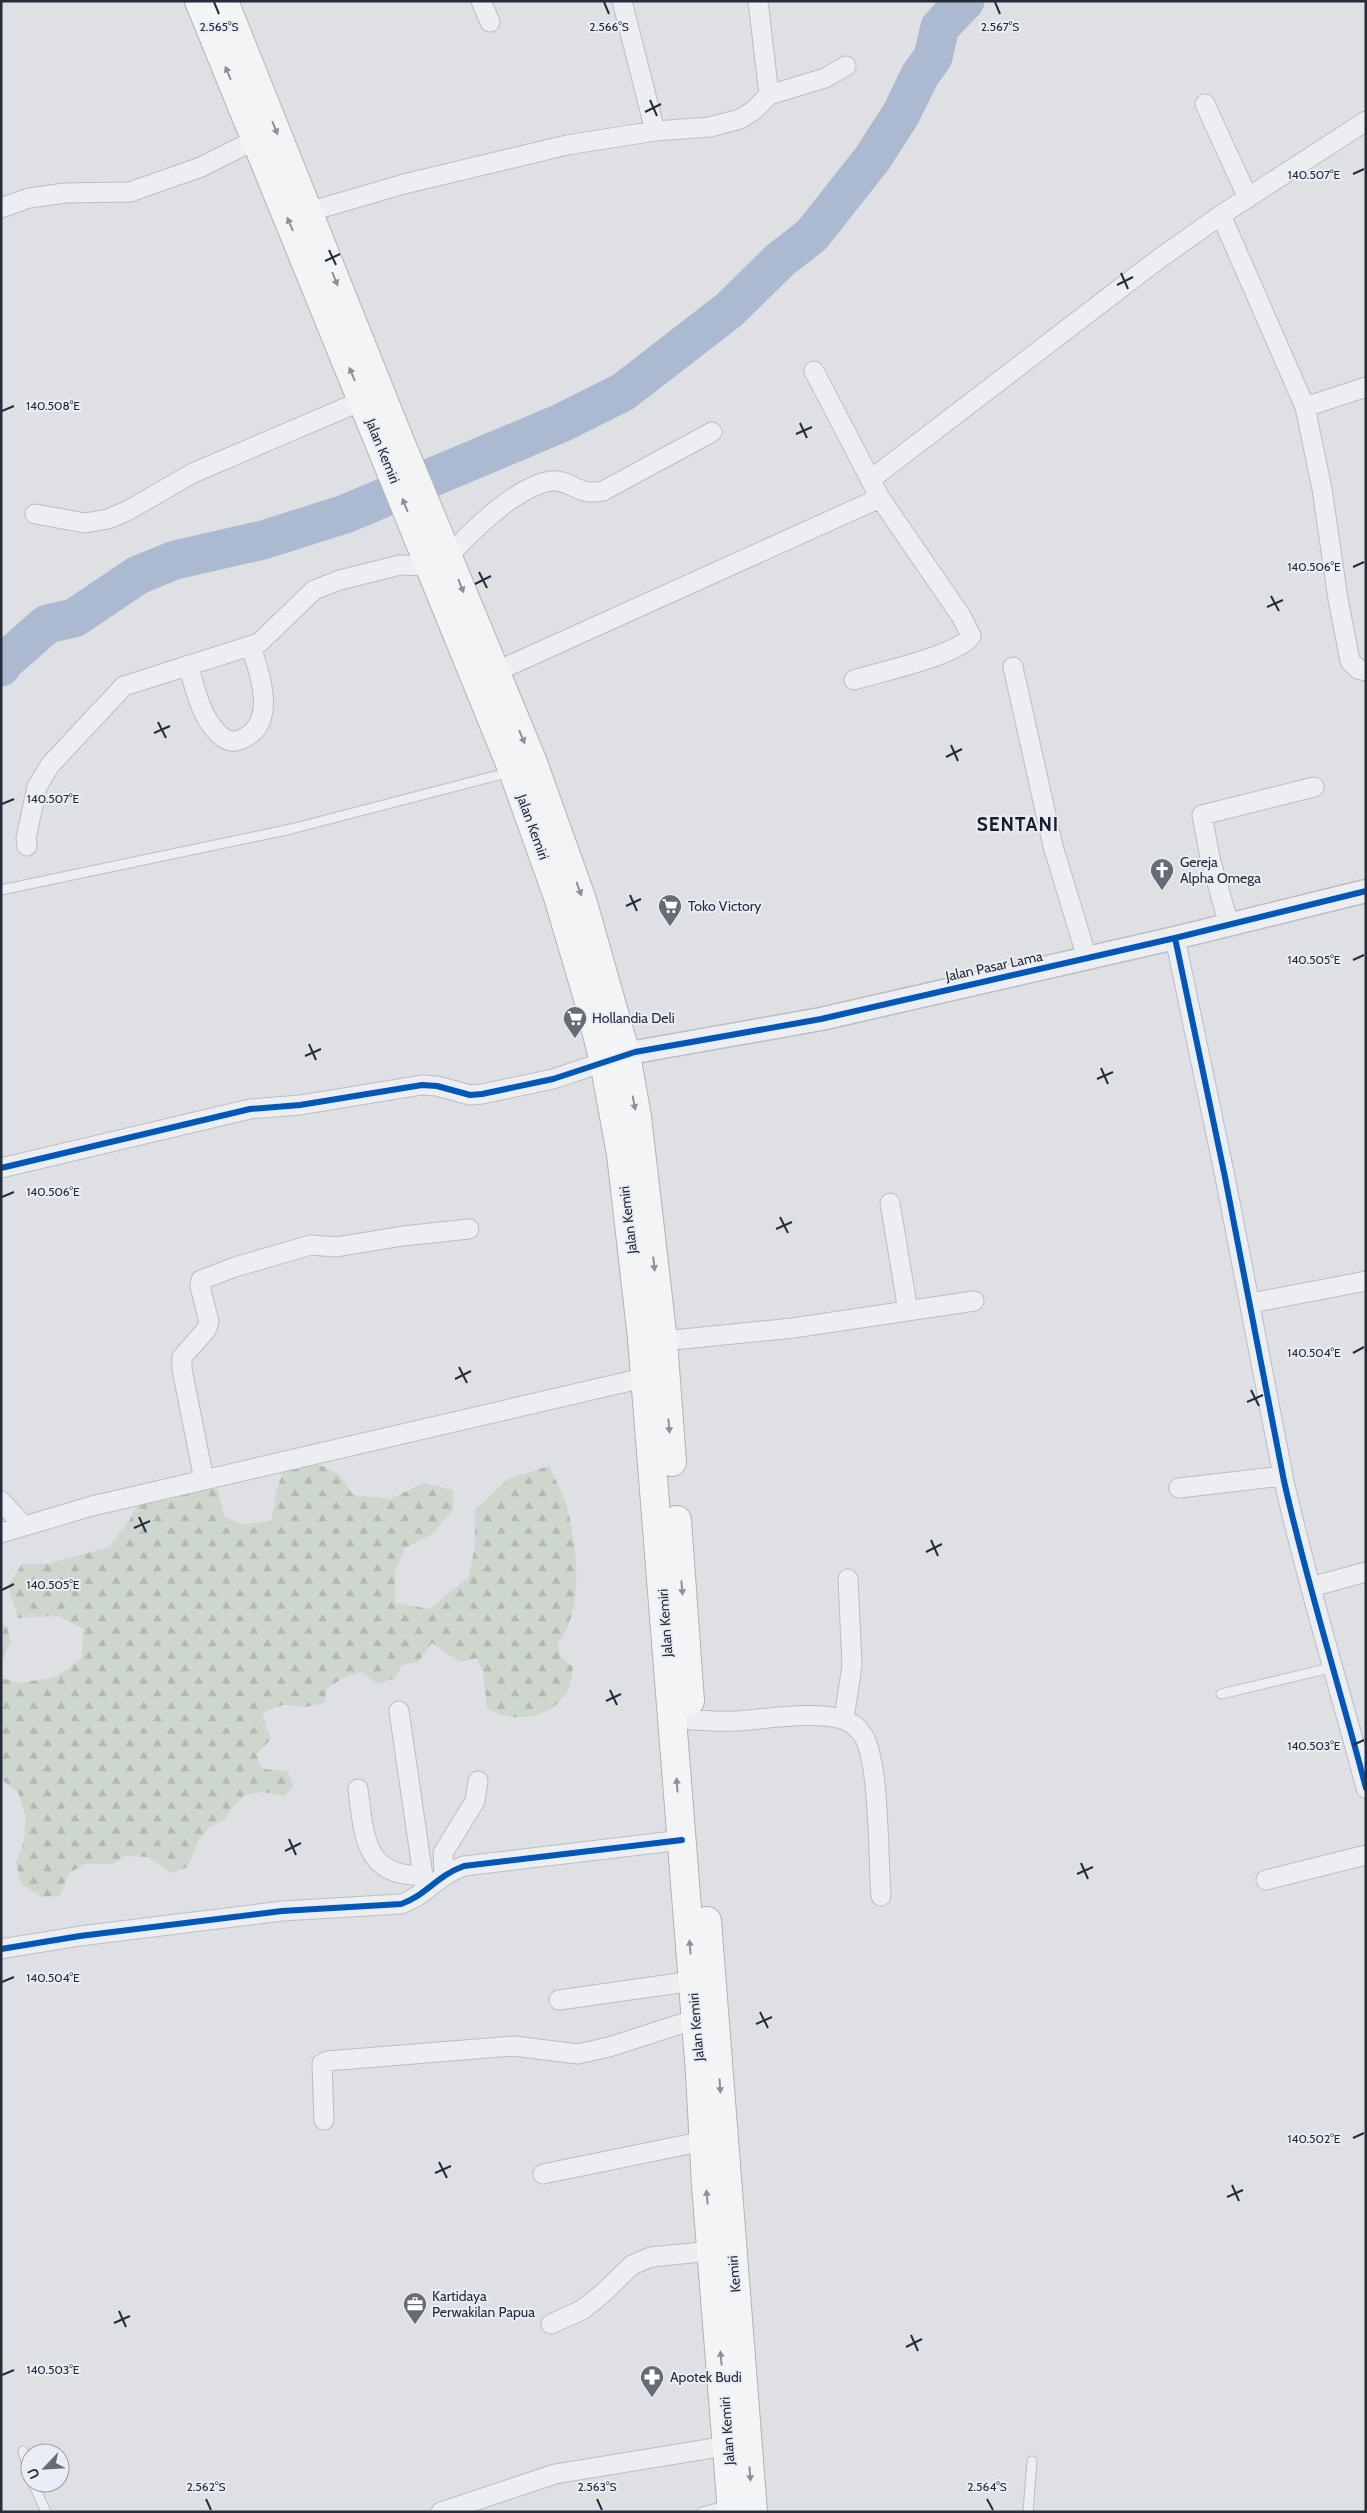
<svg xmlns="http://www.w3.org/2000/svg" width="1367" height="2513" font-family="Cabin,sans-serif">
	<defs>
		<pattern id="forest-firs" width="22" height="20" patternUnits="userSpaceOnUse" patternTransform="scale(1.25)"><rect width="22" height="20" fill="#ced7ce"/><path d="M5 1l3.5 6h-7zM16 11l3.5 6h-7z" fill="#b1b9b2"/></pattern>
	</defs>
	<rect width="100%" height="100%" fill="#dee0e3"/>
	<!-- forest -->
	<path fill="url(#forest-firs)" d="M313,1462L339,1474L353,1495L390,1499L424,1483L453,1490V1510L431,1535L405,1548L395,1572V1603L429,1609L469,1577L475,1544V1510L508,1479L549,1466C554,1477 561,1489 565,1501C577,1540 586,1611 557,1644L561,1657L573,1667C572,1674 571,1683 568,1690C554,1718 512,1725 487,1708L483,1671L477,1658L460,1662L432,1643L418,1662L402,1665L395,1678L378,1684L361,1672L345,1677L327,1688L324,1703L306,1707L283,1705L262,1713L271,1739L256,1754L262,1769L288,1771L293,1787L284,1796L264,1792L245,1795L232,1807L225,1819L210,1827L197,1843L188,1867L171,1873L149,1857L124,1856L113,1864H85L69,1873L60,1896L42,1897L21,1884L16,1863L24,1840L26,1818L18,1792L1,1779V1678L20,1683L56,1677L82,1658L83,1629L58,1616L18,1618L8,1586L22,1564H47L109,1547L129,1521L139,1502L169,1500L189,1491L217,1488L224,1516L242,1524L271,1521L277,1489L284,1470Z
		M1,1623L7,1628L11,1642L1,1661Z"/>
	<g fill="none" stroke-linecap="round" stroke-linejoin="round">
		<!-- river -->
		<path stroke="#abbad0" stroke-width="39" d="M1,667L5,661L47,624L74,618L138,575L175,560L263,540L345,514L561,423L623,392L729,310L780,260L812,235L872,159L901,114L920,75L933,57L940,27L965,1"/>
		<!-- service casing -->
		<g stroke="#bcbec1" stroke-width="11">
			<path id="service" d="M1,890L291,829L510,772
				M1221,1694L1334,1667
				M23,2451L30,2476
				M33,2483L46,2512
				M702,2512L728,2505
				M1028,2512L1032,2461"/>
		</g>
		<!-- minor casing -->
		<g stroke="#bcbec1" stroke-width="21">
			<path id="minor" d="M481,1L490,22
				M622,1L655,131
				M769,95L825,78L846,66
				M1205,104L1248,198
				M1,208L29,198L65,193L130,192L201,167L255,140
				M308,212L404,184L567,145L655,131L710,127L740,119L753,111L769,95L758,1
				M1221,215L1305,407L1322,489L1338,599L1350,661L1358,669L1366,671
				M814,371L880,498L961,616L971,636C957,656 879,672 854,680
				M1305,407L1366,387
				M870,480L1156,261L1221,215L1366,121
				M35,514L85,523L108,519L127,511L193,473L373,396
				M449,556C471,531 517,486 551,481C563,479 573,488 584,491C590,493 597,492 603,491L712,432
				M188,665C195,687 200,715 217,732C225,741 233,744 244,738C277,722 260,673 251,647
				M1013,667L1053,846L1087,958
				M495,672L880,498
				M27,846L26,838L37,787L50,765L124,686L259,643L314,590L340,580L400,565L429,566
				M1229,925L1210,858L1202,815L1314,787
				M1175,938L1225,1177L1284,1481C1307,1584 1339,1685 1366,1788
				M1,1168L250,1109L300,1105L422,1085L437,1086L470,1095L482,1094L553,1079L604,1062
				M890,1203L908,1311
				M1251,1303L1366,1281
				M663,1341L793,1328L974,1301
				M204,1480L182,1369V1357L206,1330L209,1322L200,1286L201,1280L235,1267L311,1245L336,1247L403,1236L469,1229
				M1179,1488L1283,1476
				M1,1501L24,1526
				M1,1533L92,1506L656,1375
				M1311,1587L1366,1572
				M399,1711L425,1890
				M844,1719L852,1665L848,1579
				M691,1720C706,1720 721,1722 736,1721C768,1719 812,1711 842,1719C850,1721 858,1728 863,1735C880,1762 878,1860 881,1896
				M358,1789C364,1835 364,1878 423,1875
				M444,1874L443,1853L475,1801L478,1781
				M1266,1880L1366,1855
				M1,1949L80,1936L282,1911L401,1904C427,1895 436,1876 464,1866L682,1840
				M559,2000L693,1981
				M324,2120L322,2064L327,2061L514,2046L578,2054L609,2047L696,2019
				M543,2174L704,2141
				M551,2324L582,2310L601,2295L632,2265L651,2257L712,2251
				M441,2512L555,2474L738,2444"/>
		</g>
		<!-- tertiary casing -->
		<g stroke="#bcbec1" stroke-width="25">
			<path id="tertiary" d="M610,1060L635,1052L821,1019L1175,938L1366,891"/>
		</g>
		<!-- trunk casing -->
		<g stroke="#b0b3b8" stroke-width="30">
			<path id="trunk" d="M199,1L513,771L558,897L589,1002L604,1062L621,1154L642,1338L700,2073L706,2185L732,2512
				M224,1L395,429L532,760L583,903L626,1055L637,1117L663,1341L672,1462
				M677,1520L690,1701
				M707,1921L753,2512"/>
		</g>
		<!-- service -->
		<use href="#service" stroke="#edeef1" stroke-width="9"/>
		<!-- minor -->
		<use href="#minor" stroke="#edeef1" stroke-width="19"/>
		<!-- tertiary -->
		<use href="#tertiary" stroke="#edeef1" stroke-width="22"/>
		<!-- trunk -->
		<use href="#trunk" stroke="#f2f4f5" stroke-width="28"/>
		<!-- cycleway casing -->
		<g stroke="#eaeef4" stroke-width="9">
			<path id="cycleway" d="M1175,938L1225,1177L1284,1481C1307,1584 1339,1685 1366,1788
				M1,1168L250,1109L300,1105L422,1085L437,1086L470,1095L482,1094L553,1079L635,1052L821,1019L1175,938L1366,891
				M1,1949L80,1936L282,1911L401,1904C427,1895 436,1876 464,1866L682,1840"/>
		</g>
		<!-- cycleway -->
		<use href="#cycleway" stroke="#0057b8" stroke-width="6"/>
	</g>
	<!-- one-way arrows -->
	<defs><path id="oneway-solid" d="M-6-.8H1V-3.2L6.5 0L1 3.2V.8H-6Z" transform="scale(1.25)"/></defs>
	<g fill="#8c9098">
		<use href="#oneway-solid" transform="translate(228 73) rotate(-112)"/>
		<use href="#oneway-solid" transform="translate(275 128) rotate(68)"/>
		<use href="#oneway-solid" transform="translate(290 224) rotate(-113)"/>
		<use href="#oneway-solid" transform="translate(335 279) rotate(68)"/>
		<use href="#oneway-solid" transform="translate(352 374) rotate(-113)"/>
		<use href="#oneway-solid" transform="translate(405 505) rotate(-112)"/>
		<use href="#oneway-solid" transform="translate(461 586) rotate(68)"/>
		<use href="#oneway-solid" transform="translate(522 737) rotate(67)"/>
		<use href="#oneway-solid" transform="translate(579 889) rotate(70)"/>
		<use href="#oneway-solid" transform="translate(634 1103) rotate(80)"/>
		<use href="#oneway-solid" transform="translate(654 1264) rotate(84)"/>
		<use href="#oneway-solid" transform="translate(669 1426) rotate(85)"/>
		<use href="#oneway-solid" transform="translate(682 1588) rotate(85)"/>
		<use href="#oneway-solid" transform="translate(677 1785) rotate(-94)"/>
		<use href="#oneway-solid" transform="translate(690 1947) rotate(-94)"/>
		<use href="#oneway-solid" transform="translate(720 2086) rotate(86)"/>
		<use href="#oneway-solid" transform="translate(707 2197) rotate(-95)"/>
		<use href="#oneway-solid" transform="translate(721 2358) rotate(-95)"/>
		<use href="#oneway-solid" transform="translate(750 2474) rotate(86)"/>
	</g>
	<!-- ticks -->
	<path fill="none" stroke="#252c3c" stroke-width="2" d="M214,2L219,14M604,2L609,14M995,2L1000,14M650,100L657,116M645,112L661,104M1353,174L1364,169M329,250L336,265M325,261L340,254M1121,273L1128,289M1117,285L1133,277M2,411L14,406M800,423L807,438M796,434L812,427M1353,567L1364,562M479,572L487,588M475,584L491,576M1271,596L1279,611M1267,607L1283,600M158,722L166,738M154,733L170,726M951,745L958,761M946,757L962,749M2,804L14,799M630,895L637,911M626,906L641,899M1353,960L1364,955M309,1044L316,1060M305,1056L321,1049M1101,1068L1108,1084M1097,1079L1113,1072M2,1197L14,1192M780,1217L788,1233M776,1229L792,1222M1353,1353L1364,1347M459,1367L467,1383M455,1379L471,1371M1251,1390L1259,1406M1247,1402L1263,1395M139,1517L146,1532M134,1528L150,1521M931,1540L938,1556M926,1552L942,1544M2,1590L14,1584M610,1690L617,1705M606,1701L621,1694M1353,1745L1364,1740M289,1839L296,1855M285,1851L301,1843M1081,1863L1088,1879M1077,1874L1093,1867M2,1982L14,1977M760,2012L768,2028M756,2024L772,2017M1353,2138L1364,2133M439,2162L447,2178M435,2173L451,2166M1232,2185L1239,2201M1227,2197L1243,2190M119,2311L126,2327M114,2323L130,2316M911,2335L918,2351M906,2347L922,2339M2,2375L14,2370M206,2499L211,2510M597,2499L602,2510M987,2499L993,2510"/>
	<!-- icons -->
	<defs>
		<g id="church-pin" transform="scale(1.25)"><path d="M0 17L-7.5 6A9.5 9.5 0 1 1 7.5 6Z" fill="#666b76" stroke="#eaeef4"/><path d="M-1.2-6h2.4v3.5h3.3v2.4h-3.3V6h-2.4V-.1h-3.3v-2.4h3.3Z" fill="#fff"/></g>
		<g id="supermarket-pin" transform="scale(1.25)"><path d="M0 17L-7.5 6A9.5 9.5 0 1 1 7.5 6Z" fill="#666b76" stroke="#eaeef4"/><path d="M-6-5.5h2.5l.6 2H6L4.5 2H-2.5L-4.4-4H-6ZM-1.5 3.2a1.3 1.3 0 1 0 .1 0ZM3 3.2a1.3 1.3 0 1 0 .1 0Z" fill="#fff"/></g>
		<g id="office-pin" transform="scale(1.25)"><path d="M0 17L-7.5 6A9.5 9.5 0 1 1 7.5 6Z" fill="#666b76" stroke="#eaeef4"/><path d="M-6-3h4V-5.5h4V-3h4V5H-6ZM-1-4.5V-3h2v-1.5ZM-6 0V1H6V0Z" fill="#fff"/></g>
		<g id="pharmacy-pin" transform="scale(1.25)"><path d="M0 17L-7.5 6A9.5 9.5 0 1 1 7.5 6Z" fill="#666b76" stroke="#eaeef4"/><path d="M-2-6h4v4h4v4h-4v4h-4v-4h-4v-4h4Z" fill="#fff"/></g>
	</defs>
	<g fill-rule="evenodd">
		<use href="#church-pin" x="1162" y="870"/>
		<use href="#supermarket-pin" x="670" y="906"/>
		<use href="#supermarket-pin" x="575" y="1018"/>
		<use href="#office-pin" x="415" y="2304"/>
		<use href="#pharmacy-pin" x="652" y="2377"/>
	</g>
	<g text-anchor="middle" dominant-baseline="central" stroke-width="4" stroke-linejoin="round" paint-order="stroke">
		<!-- street labels -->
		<g font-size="14" fill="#252c3c" stroke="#eaeef4">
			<text transform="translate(383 451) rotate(68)">Jalan Kemiri</text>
			<text transform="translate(533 827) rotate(70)">Jalan Kemiri</text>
			<text transform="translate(994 966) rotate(-12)">Jalan Pasar Lama</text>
			<text transform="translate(628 1220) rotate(-97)">Jalan Kemiri</text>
			<text transform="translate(665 1623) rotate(-94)">Jalan Kemiri</text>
			<text transform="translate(696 2027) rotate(-95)">Jalan Kemiri</text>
			<text transform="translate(734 2274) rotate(-95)">Kemiri</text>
			<text transform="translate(727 2431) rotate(-94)">Jalan Kemiri</text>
		</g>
		<!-- poi labels -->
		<g font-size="14" fill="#252c3c" stroke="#eaeef4" text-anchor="start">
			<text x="1180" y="862">Gereja<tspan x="1180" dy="16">Alpha Omega</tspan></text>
			<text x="688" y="906">Toko Victory</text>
			<text x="592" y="1018">Hollandia Deli</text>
			<text x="432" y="2296">Kartidaya<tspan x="432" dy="16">Perwakilan Papua</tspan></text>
			<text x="670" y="2377">Apotek Budi</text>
		</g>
		<!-- district labels -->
		<g font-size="19" font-weight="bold" letter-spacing="1" fill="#181d2d" stroke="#eaeef4">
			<text x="1018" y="824">SENTANI</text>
		</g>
	</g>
	<g font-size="12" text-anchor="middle" fill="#252c3c" stroke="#eaeef4" stroke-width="4" stroke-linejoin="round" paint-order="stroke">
		<text x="609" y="31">2.566°S</text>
		<text x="219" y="31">2.565°S</text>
		<text x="1000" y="31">2.567°S</text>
		<text x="1314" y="179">140.507°E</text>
		<text x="53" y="410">140.508°E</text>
		<text x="1314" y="571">140.506°E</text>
		<text x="53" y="803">140.507°E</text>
		<text x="1314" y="964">140.505°E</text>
		<text x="53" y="1196">140.506°E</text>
		<text x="1314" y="1357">140.504°E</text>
		<text x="53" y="1589">140.505°E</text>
		<text x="1314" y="1750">140.503°E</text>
		<text x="53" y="1982">140.504°E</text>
		<text x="1314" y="2143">140.502°E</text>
		<text x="53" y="2374">140.503°E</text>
		<text x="206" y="2491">2.562°S</text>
		<text x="597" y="2491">2.563°S</text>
		<text x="987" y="2491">2.564°S</text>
	</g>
	<!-- border -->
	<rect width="1367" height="2513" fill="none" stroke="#252c3c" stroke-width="5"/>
	<!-- north arrow -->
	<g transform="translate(45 2468) rotate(245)"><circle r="24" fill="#eaeef4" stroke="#9ba0aa"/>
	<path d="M0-4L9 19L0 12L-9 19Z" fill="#666b76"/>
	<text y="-8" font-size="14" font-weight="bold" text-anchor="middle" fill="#252c3c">U</text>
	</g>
</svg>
